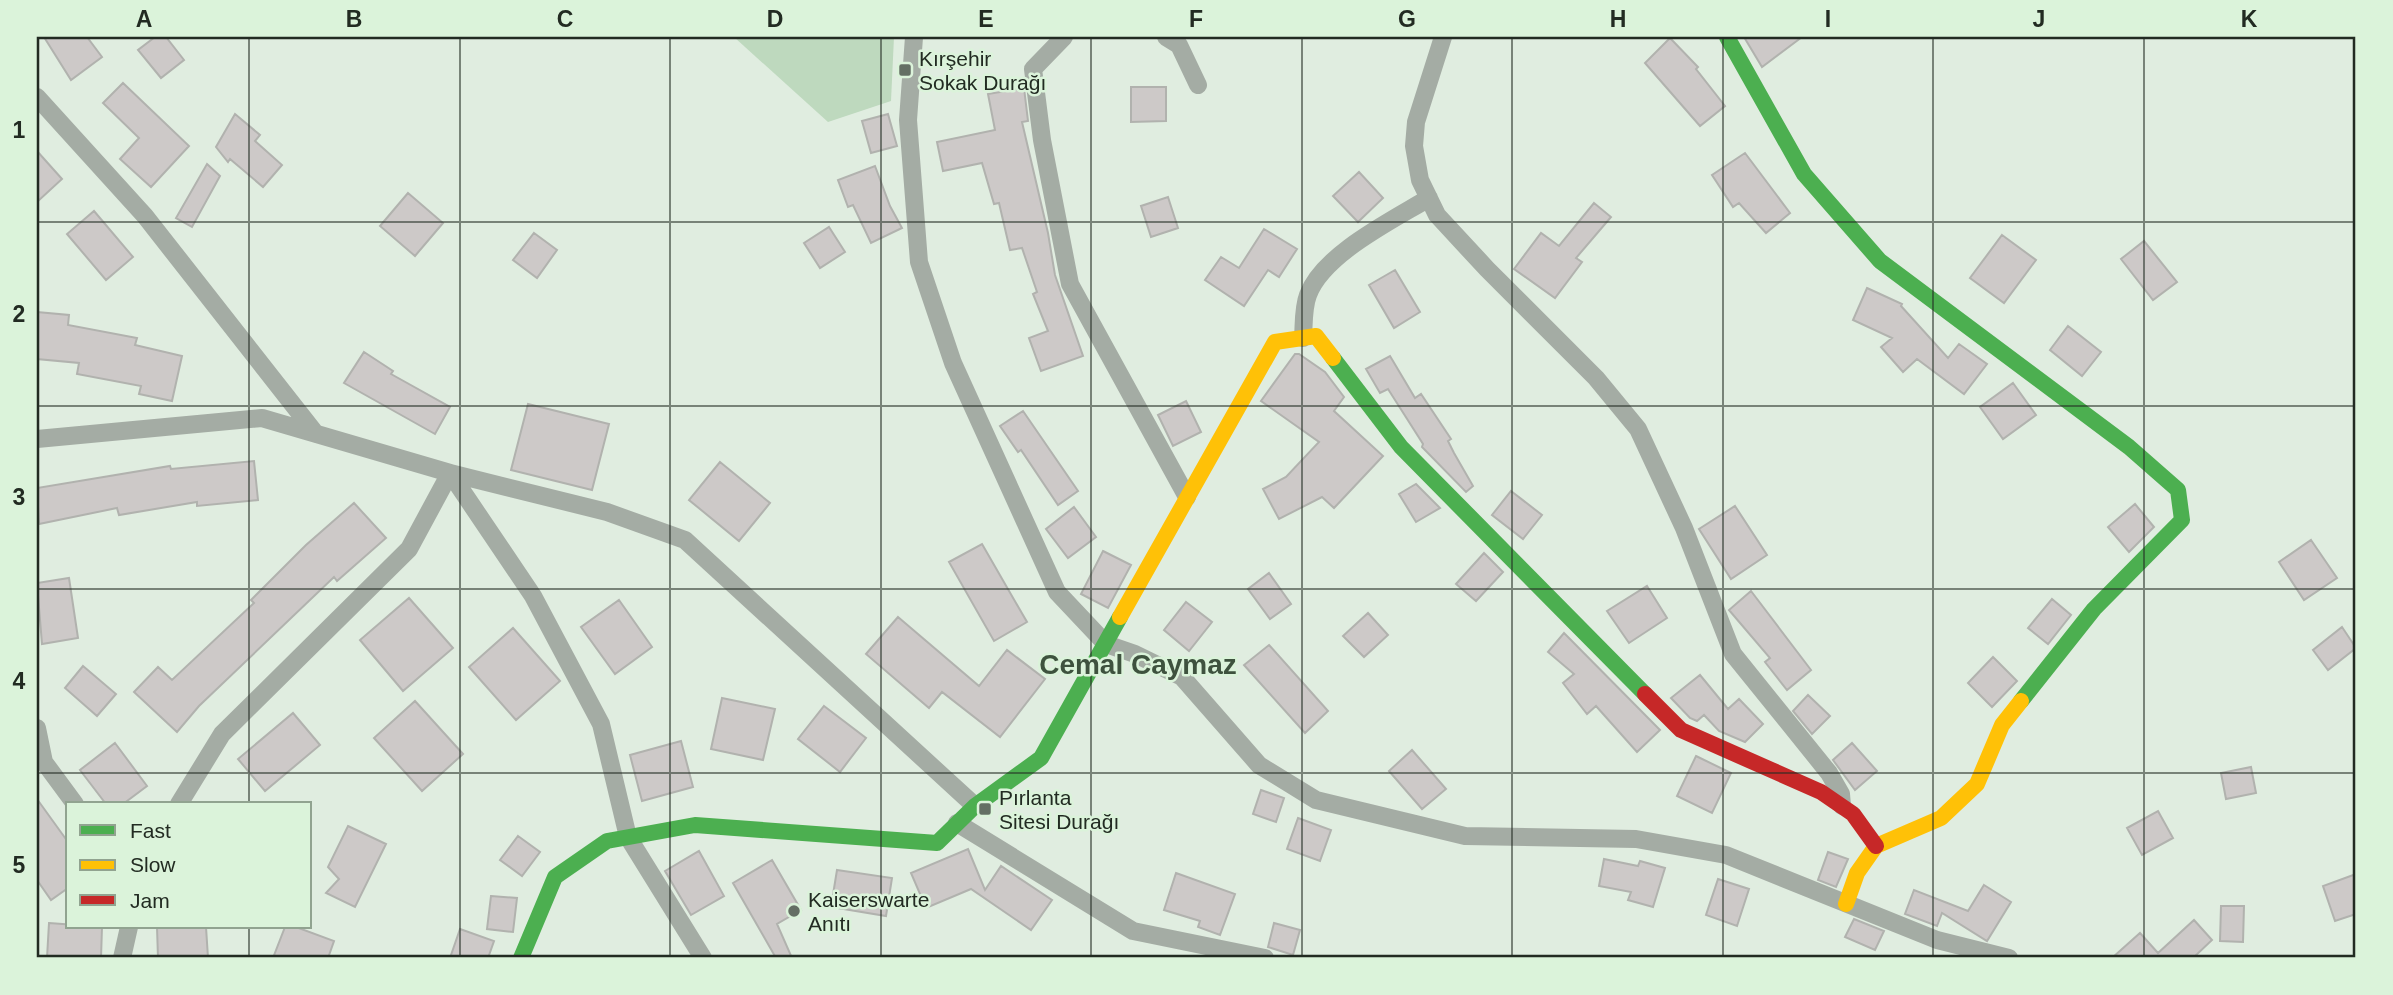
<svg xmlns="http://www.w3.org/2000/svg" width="2393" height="995" font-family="Arial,sans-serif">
	<rect width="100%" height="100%" fill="#e0ede0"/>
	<!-- green -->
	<path fill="#bed9be" d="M734,37H894L891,101L828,122Z"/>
	<!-- building -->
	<path fill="#cdc9c8" stroke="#b1b2ae" stroke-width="2" d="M44,37H87L102,57L71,80Z
		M155,37H166L184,60L161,78L138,50Z
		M1744,37H1802L1762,67Z
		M1670,38L1698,67L1696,69L1725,106L1700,126L1645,63Z
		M123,83L189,146L151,187L120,159L139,138L103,103Z
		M1131,87H1166V121L1131,122Z
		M1024,88L1028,121L1022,122L1048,233L1055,275L1083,356L1041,371L1029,338L1048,331L1033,294L1037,292L1022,248L1010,250L999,203L994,204L982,163L943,171L937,142L995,130L988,94Z
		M235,114L260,135L255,141L282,165L263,187L230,159L228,162L216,147Z
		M888,114L897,146L871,153L862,121Z
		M37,151L62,179L37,202Z
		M1745,153L1790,213L1766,233L1739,203L1733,207L1712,175Z
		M207,164L220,176L192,227L176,218Z
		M875,166L890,206L902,228L871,243L853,205L848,207L838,180Z
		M1359,172L1383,198L1358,222L1333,196Z
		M408,193L443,223L415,256L380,226Z
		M1168,197L1178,228L1151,237L1141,206Z
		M1594,203L1611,217L1576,258L1582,262L1555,298L1514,269L1541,233L1559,246Z
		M94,211L133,257L106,280L67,234Z
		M829,227L845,252L820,268L804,243Z
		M1264,229L1297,249L1279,277L1268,270L1244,306L1205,280L1221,257L1239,268Z
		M534,233L557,250L537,278L513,260Z
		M2002,235L2036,260L2004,303L1970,278Z
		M2144,241L2177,282L2153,300L2121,259Z
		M1395,270L1420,312L1394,328L1369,285Z
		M1867,288L1902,304L1901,306L1948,358L1959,344L1987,364L1964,394L1917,359L1903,372L1881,347L1892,338L1853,320Z
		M37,312L69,315L68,325L137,338L135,345L182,356L172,401L139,394L141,386L77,374L79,363L37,359Z
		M2068,326L2101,352L2082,376L2050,350Z
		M364,352L393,371L391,374L450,407L435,434L344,383Z
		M1295,354H1299L1325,372L1344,397L1334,411L1383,456L1334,508L1322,497L1279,519L1263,489L1286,477L1319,442L1261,401Z
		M1390,356L1415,398L1421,394L1451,439L1448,441L1454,453L1473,486L1466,492L1422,447L1423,444L1388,389L1380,393L1366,369Z
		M2013,383L2036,415L2003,439L1980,407Z
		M1186,401L1201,432L1173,446L1158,415Z
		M528,404L609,424L592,490L511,470Z
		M1023,411L1078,491L1058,505L1021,450L1018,452L1000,426Z
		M254,461L258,500L197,506V502L119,515L117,508L39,524L37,488L170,466L171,469Z
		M720,462L770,503L739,541L689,500Z
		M1416,484L1440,508L1416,522L1399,494Z
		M1511,491L1542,515L1523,539L1492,515Z
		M354,503L386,538L337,581L334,577L199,706L177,732L134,692L158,667L172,680L254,603L251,600L306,545Z
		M2135,504L2154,527L2129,552L2108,527Z
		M1735,506L1767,555L1731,579L1699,529Z
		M1074,507L1096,537L1068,558L1046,529Z
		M2311,540L2337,578L2304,600L2279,562Z
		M982,544L1027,622L994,641L949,562Z
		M1103,551L1131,565L1108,608L1081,594Z
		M1484,553L1503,572L1476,601L1456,584Z
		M1269,573L1291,604L1270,619L1248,589Z
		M69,578L78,638L42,644L37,583Z
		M1647,586L1667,618L1629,643L1607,611Z
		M1751,591L1811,670L1787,690L1765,662L1770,658L1729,610Z
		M409,598L453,648L403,691L360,640Z
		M2052,599L2071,615L2048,644L2028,628Z
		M619,600L652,647L615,674L581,627Z
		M1186,602L1212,622L1189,651L1164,630Z
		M1368,613L1388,635L1364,657L1343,636Z
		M898,617L979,686L1007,650L1045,679L1000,737L942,692L929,708L866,654Z
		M2342,627L2356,648L2328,670L2313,650Z
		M513,628L560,681L516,720L469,667Z
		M1564,633L1660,730L1637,752L1596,706L1587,714L1563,683L1574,674L1548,652Z
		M1269,645L1328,711L1305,733L1244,665Z
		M1993,657L2017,681L1992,707L1968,683Z
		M83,666L116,694L97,716L65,688Z
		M1700,675L1728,709L1739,699L1763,724L1745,742L1719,731L1704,715L1697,721L1690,718L1671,698Z
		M1808,695L1830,716L1812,734L1793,711Z
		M722,698L775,709L763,760L711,749Z
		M415,701L463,754L422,791L374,738Z
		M824,706L866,738L840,772L798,739Z
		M293,713L320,745L265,791L238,759Z
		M681,741L693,787L642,801L630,755Z
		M115,743L147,786L123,804H106L80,770Z
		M1852,743L1877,771L1855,790L1833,760Z
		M1412,750L1446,789L1422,809L1389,771Z
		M1696,756L1731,773L1712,813L1677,796Z
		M2251,767L2256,793L2226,799L2221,773Z
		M1261,790L1284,798L1276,822L1253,814Z
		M37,799L68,842V888L51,900L37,880Z
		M2158,811L2173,838L2142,855L2127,828Z
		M1298,818L1331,830L1320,861L1287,849Z
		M348,826L386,844L355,907L326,893L339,879L328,867Z
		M518,836L540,852L522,876L500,860Z
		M968,849L985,890L1001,866L1052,900L1031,930L971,889L926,908L911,873Z
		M699,851L724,896L691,915L665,871Z
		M1828,852L1848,859L1836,887L1818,880Z
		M1604,859L1638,866L1640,861L1665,868L1653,907L1628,900L1631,892L1599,886Z
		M772,860L801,910L777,924L792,958H776L733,883Z
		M837,870L892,878L886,916L831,907Z
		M1176,873L1235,894L1220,935L1198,927L1200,921L1164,910Z
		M2356,874V914L2335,921L2323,886Z
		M1718,879L1749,889L1737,926L1706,915Z
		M1984,885L2011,902L1987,941L1942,913L1937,926L1905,914L1914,890L1968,911Z
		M491,896L517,898L513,932L487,929Z
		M2221,906H2244L2243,942L2220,941Z
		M1854,919L1884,931L1875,950L1845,937Z
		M2194,920L2212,940L2193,958H2112L2140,933L2158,953Z
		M49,923L102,927L101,958H47Z
		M1274,923L1300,930L1293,955L1268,947Z
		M157,927H206L208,958H158Z
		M285,927H296L334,941L328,958H273Z
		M460,929L494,941L488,958H450Z"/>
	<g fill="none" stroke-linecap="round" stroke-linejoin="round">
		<!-- street -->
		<path stroke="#a4aca4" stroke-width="18" d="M914,37L908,120L919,262L953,363L1057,592L1106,644L1135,654L1182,677L1259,765L1316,800L1465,836L1636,839L1726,855L1937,940L2009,958
			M1064,37L1033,69L1042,140L1070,284L1187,497
			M1166,37L1179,45L1198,85
			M1443,37L1416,122L1414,146L1420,180L1437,215L1487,269L1596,378L1638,429L1684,528L1733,654L1829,773L1841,794L1842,806
			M37,97L145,216L316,434
			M1303,338C1304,324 1303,308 1308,295C1323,254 1393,220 1429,198
			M37,439L262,418L450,473L533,596L601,724L628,837L703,958
			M37,728L44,762L75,804
			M179,804L222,734L409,549L450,473L607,512L685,540L975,806
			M957,823L1133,931L1265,958
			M122,958L129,927"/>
		<!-- fast -->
		<path stroke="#4caf50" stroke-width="16" d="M1727,37L1804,174L1880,261L2129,447L2178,490L2182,520L2094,609L2021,701
			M1333,358L1401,447L1645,694
			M521,958L555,877L607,841L695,825L937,843L975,806L1041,758L1120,617"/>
		<!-- slow -->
		<path stroke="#ffc107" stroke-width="16" d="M1120,617L1275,342L1316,336L1333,358
			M1846,904L1857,873L1876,846L1941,818L1977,784L2002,725L2021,701"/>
		<!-- jam -->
		<path stroke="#c62828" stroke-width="16" d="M1645,694L1681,730L1821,792L1853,814L1876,846"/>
	</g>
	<!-- grid -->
	<path fill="none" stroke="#222b22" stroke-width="2" stroke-opacity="0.55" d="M249,37V804M460,37V958M670,37V958M881,37V958M1091,37V958M1302,37V958M1512,37V958M1723,37V958M1933,37V958M2144,37V958M37,222H2356M37,406H2356M37,589H2356M37,773H2356M249,927V958"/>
	<!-- markers -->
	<g fill="#646f64" stroke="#dbf3da" stroke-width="2.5">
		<rect x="898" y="63" width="14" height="14" rx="3.5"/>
		<rect x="978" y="802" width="14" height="14" rx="3.5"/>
		<circle cx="794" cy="911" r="7"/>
	</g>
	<g text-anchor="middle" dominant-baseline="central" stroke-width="5" stroke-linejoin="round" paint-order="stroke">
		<!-- poi labels -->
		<g font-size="21" fill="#222b22" stroke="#dbf3da" text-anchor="start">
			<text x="919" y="58">Kırşehir<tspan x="919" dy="24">Sokak Durağı</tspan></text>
			<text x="999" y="797">Pırlanta<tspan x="999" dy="24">Sitesi Durağı</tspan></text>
			<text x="808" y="899">Kaiserswarte<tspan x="808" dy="24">Anıtı</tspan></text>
		</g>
		<!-- district labels -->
		<g font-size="28" font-weight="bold" fill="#3e523e" stroke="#dbf3da">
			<text x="1138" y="664">Cemal Caymaz</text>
		</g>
	</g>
	<!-- border -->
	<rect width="2393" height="995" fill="none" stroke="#dbf3da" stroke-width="77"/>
	<!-- legend -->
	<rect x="66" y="802" width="245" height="126" fill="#dbf3da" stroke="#91a390" stroke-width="2"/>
	<rect x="80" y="825" width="35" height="10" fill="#4caf50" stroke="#91a390" stroke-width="2"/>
	<text x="130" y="838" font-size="21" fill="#222b22">Fast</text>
	<rect x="80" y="860" width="35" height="10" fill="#ffc107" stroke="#91a390" stroke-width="2"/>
	<text x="130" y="872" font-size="21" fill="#222b22">Slow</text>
	<rect x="80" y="895" width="35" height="10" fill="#c62828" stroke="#91a390" stroke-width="2"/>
	<text x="130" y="908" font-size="21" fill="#222b22">Jam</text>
	<rect x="38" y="38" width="2316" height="918" fill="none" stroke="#222b22" stroke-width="2.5"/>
	<g font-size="23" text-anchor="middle" font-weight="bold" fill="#222b22">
		<text x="144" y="27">A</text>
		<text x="354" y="27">B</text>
		<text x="565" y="27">C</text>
		<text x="775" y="27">D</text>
		<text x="986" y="27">E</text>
		<text x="1196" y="27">F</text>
		<text x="1407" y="27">G</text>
		<text x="1618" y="27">H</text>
		<text x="1828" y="27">I</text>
		<text x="2039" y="27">J</text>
		<text x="2249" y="27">K</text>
		<text x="19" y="138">1</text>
		<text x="19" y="322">2</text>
		<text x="19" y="505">3</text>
		<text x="19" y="689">4</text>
		<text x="19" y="873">5</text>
	</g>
</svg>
